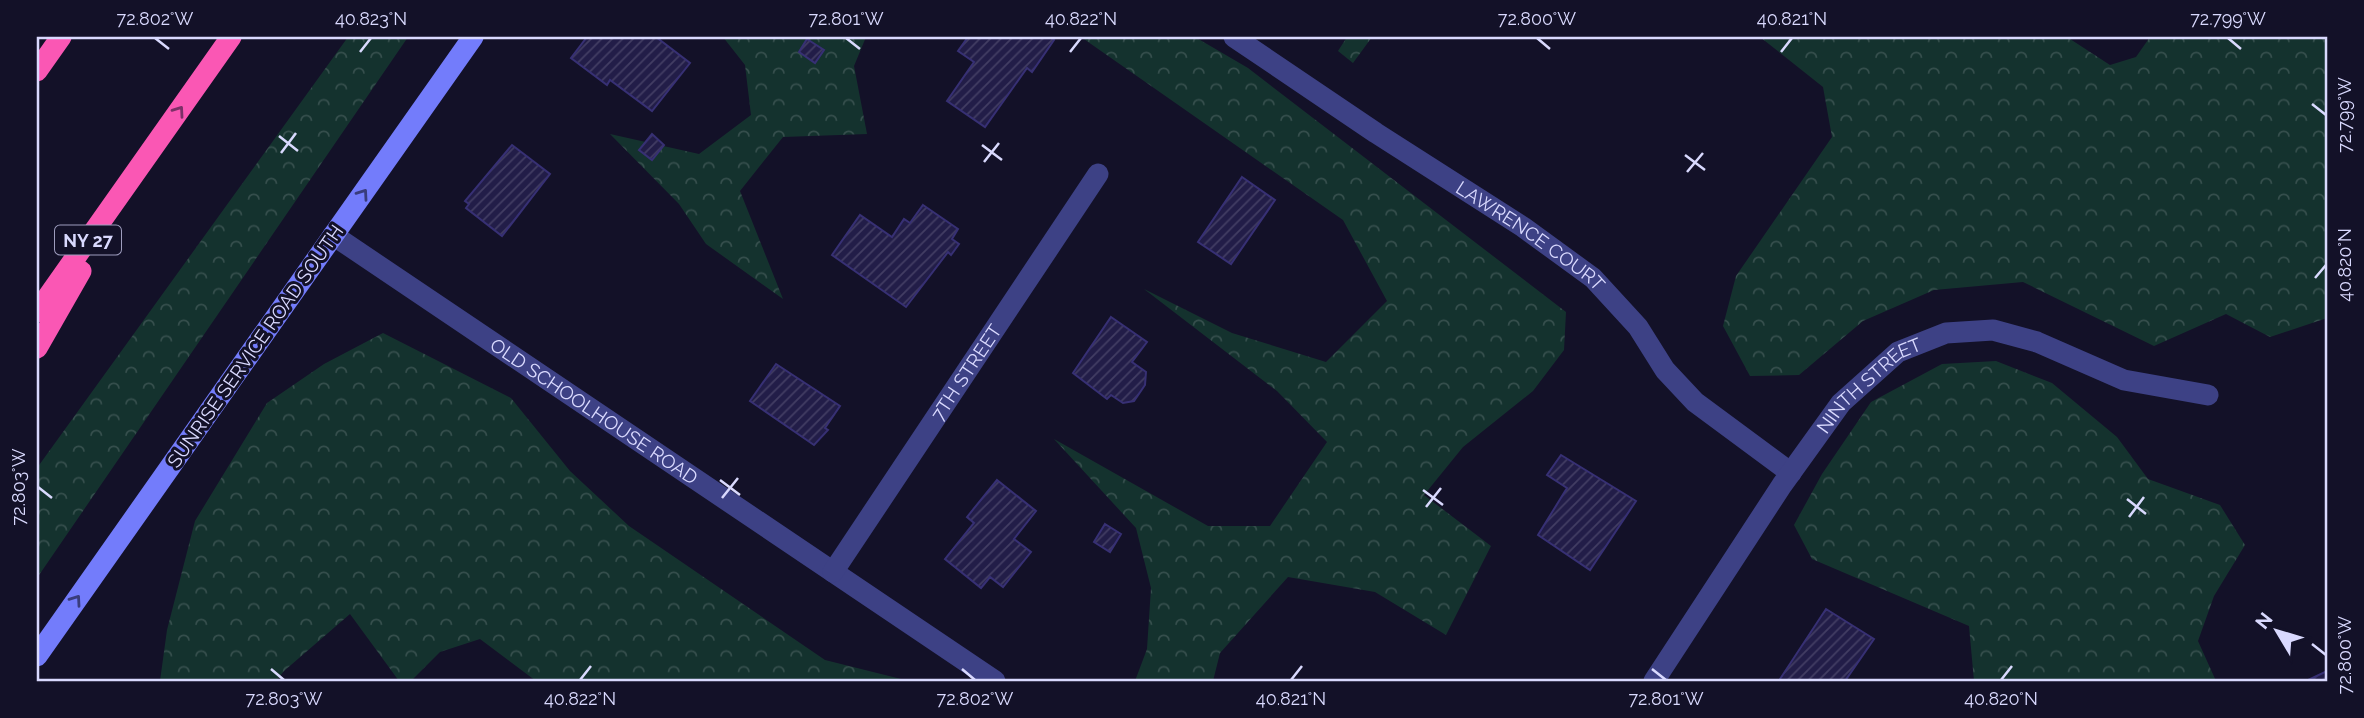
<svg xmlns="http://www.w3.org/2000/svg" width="2364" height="718" font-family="Raleway,sans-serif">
	<defs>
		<pattern id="forest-crowns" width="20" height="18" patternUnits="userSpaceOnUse" patternTransform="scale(1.75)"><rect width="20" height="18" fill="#14322e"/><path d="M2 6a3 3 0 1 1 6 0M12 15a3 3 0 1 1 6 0" fill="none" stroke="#364f4d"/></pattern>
		<pattern id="building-hatch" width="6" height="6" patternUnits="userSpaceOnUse" patternTransform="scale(1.75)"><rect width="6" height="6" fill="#221d48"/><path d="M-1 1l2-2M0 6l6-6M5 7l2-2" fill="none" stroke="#423d63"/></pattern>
	</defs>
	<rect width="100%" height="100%" fill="#131128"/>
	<!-- forest -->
	<path fill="url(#forest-crowns)" d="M348,37H408L37,578V468Z
		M723,37H866L854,66L867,134L783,137L740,191L783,299L706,244L679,204L610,134L699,154L751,115L745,65Z
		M1081,37H1195L1248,68L1566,312L1564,350L1533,391L1463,447L1424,495L1491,546L1446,635L1375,592L1288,577L1220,653L1213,681H1135L1147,649L1151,588L1136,528L1054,439L1208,526H1270L1327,442L1277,391L1144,289L1232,333L1326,362L1387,301L1343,220Z
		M1347,37H1372L1353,63L1338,51Z
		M1760,37H2067L2110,65L2136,57L2150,37H2327V318L2270,337L2226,314L2154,346L2023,282L1934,290L1863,321L1799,375L1750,376L1723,326L1736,276L1832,137L1823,87Z
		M383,333L511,398L570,471L629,526L825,660L909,681H536L480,639L440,652L411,681H399L350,614L284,671L276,681H160L167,630L195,521L267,403L324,364Z
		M1996,361L2052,383L2117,437L2148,479L2220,505L2245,545L2214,596L2198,641L2216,681H1974L1969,626L1812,559L1794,525L1822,474L1871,402L1942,364Z"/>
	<!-- building -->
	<path fill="url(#building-hatch)" stroke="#373074" stroke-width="2" d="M587,37H656L690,63L652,111L610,80L607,85L571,58Z
		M968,37H1050L1054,40L1032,72L1027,68L985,127L947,101L974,62L958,51Z
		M807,39L824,50L815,63L799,52Z
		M652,134L664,145L652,160L639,150Z
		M512,145L550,174L502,236L466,208L469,204L465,201Z
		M1242,177L1275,200L1231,264L1198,242Z
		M923,205L958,229L952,239L959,244L951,255L948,252L906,307L832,255L860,215L892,237L904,219L910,223Z
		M1111,317L1147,342L1132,362L1146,372L1145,385L1134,401L1123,403L1111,395L1107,399L1073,373Z
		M776,364L840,406L825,428L828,430L814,445L750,401Z
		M1561,455L1636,501L1590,570L1538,535L1567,488L1547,475Z
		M997,480L1036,511L1014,539L1031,552L1003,587L990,577L981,588L945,559L974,523L967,517Z
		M1105,524L1121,534L1110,552L1094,542Z
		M1826,609L1874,639L1845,681H1784L1780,679Z
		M2327,671V681H2306Z"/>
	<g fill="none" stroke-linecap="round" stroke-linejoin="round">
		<!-- street -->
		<g stroke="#3d4185" stroke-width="21">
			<path id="s1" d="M1234,37L1376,133L1523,227L1593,278L1638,327L1665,370L1695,402L1791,473"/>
			<path id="s2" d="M333,235L995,681"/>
			<path id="s3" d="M833,572L1098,174"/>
			<path id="s4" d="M1654,681L1782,485L1841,403L1898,352L1946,333L1993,330L2037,342L2124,380L2208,395"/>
		</g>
		<!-- secondary -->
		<path stroke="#737cfb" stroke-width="21" d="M37,656L473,37"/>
		<!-- highway -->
		<path stroke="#fa57b4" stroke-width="21" d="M37,71L61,37
			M37,312L231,37
			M37,348L81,271"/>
	</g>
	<!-- one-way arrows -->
	<defs><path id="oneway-chevron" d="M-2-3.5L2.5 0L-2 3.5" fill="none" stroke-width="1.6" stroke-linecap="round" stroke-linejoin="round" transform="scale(1.75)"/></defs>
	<use stroke="#7b3067" href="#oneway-chevron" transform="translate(179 111) rotate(-55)"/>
	<g stroke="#393c7c">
		<use href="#oneway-chevron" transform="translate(363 194) rotate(-55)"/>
		<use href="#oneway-chevron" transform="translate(76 600) rotate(-55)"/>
	</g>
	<!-- ticks -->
	<path fill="none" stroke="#d9d9fe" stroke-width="2.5" d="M155,38L169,49M846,38L860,49M1537,38L1550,49M2228,38L2241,49M360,52L371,38M1070,52L1081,38M1781,52L1792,38M2312,104L2326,115M279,136L298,151M982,145L1002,160M281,153L296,133M1685,155L1705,170M984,162L999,143M1687,172L1703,153M2315,278L2326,265M720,480L740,495M38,487L52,498M1423,490L1443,505M722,498L738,478M2127,499L2146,514M1426,507L1441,488M2129,517L2144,497M2312,644L2326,655M271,669L284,680M962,669L975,680M1652,669L1666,680M580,680L591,666M1291,680L1302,666M2001,680L2012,666"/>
	<g text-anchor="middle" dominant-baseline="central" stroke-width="6" stroke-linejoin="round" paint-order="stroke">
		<!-- shield labels -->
		<rect fill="#131128" stroke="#9e9dbe" stroke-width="2" x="55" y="225.5" width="66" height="29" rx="5"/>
		<g font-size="18" font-weight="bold" fill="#d9d9fe">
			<text x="88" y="240">NY 27</text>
		</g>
		<!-- street labels -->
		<g font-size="19" fill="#d9d9fe" stroke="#131128">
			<text stroke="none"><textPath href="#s1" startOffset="357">LAWRENCE COURT</textPath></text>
			<text transform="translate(255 346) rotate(-55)">SUNRISE SERVICE ROAD SOUTH</text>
			<text stroke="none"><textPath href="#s3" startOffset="240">7TH STREET</textPath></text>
			<text stroke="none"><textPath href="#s4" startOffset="368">NINTH STREET</textPath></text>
			<text stroke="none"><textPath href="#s2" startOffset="315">OLD SCHOOLHOUSE ROAD</textPath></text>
		</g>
	</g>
	<!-- border -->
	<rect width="2364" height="718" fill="none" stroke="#131128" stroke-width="77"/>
	<!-- north arrow -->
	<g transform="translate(2277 631) rotate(308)" stroke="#131128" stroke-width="5" paint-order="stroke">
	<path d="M0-5L12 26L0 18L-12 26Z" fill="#d9d9fe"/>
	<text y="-10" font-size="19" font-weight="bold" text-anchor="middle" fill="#d9d9fe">N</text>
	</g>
	<rect x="38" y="38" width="2288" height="642" fill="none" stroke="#d9d9fe" stroke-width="2.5"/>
	<g font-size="18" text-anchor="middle" fill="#d9d9fe">
		<text x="155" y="25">72.802°W</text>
		<text x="371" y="25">40.823°N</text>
		<text x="846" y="25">72.801°W</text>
		<text x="1081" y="25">40.822°N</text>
		<text x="1537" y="25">72.800°W</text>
		<text x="1792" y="25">40.821°N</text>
		<text x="2228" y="25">72.799°W</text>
		<text transform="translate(2345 115) rotate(-90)" y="6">72.799°W</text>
		<text transform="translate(2345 265) rotate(-90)" y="6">40.820°N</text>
		<text transform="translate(19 487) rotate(-90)" y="6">72.803°W</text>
		<text transform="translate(2345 655) rotate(-90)" y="6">72.800°W</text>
		<text x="284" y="705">72.803°W</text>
		<text x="580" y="705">40.822°N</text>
		<text x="975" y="705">72.802°W</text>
		<text x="1291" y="705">40.821°N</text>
		<text x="1666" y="705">72.801°W</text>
		<text x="2001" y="705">40.820°N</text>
	</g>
</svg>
